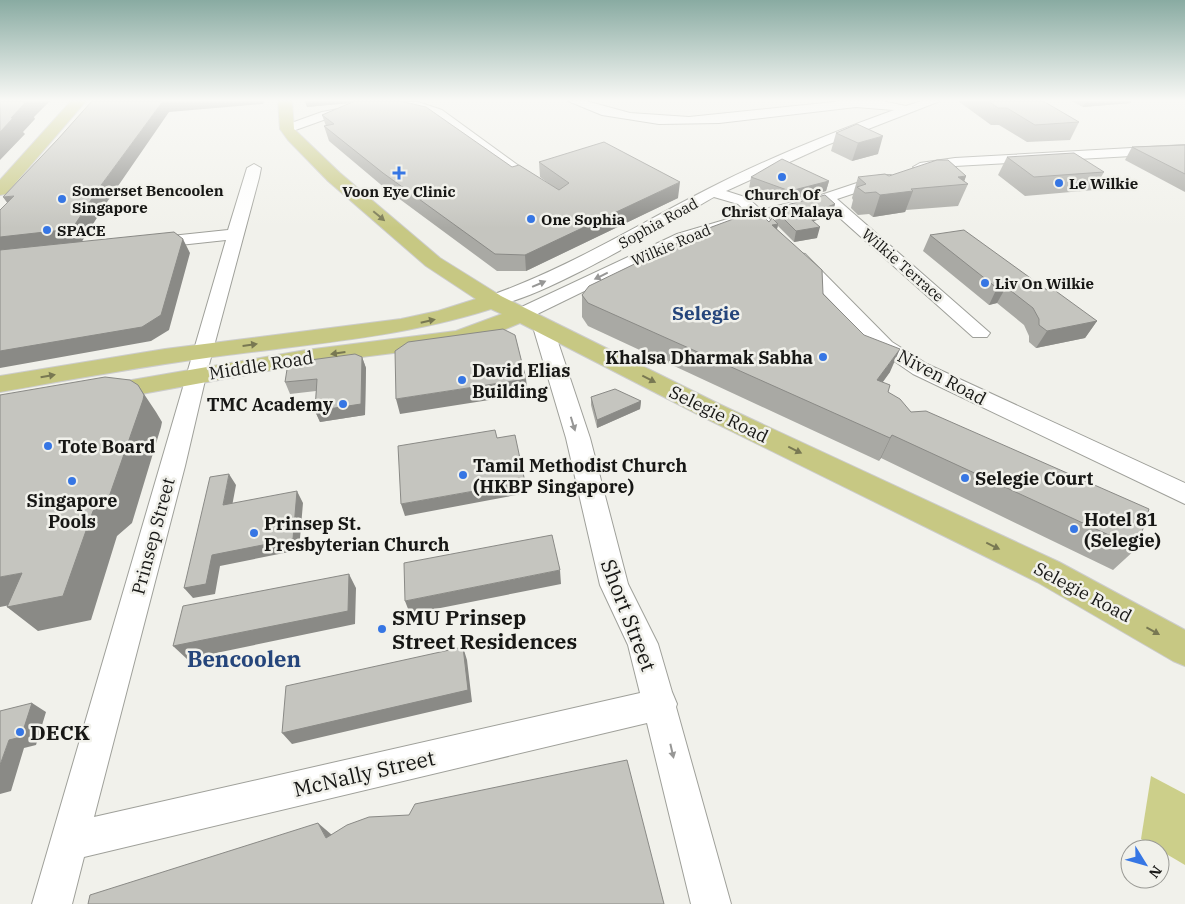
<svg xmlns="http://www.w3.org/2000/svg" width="1185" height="904" font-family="'IBM Plex Serif',serif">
	<rect width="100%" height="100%" fill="#f1f1eb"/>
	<!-- green -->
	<path fill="#cccf8a" d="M1151,776L1185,794V865L1141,839Z"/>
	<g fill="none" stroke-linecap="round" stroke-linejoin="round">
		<!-- minor casing -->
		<g stroke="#9fa09a" stroke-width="2">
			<path id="minor" d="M568,101H586L630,113L689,117L843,101H882L906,106L922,101H940L827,145L726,191L748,198L761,210L821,195L881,175H891L893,178L891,181L837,199L990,333L987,337H973L823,203L768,217L773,224L771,227H759L754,221L689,240L527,319H513L510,315L513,311L677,234L748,213L738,204L714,197C677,218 520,313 486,305L484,301L486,297C565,270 635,226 708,189C768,158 831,133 894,110L856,107L719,123L659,124L602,115Z
				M396,102H418L442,110L545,185L543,188H533L434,116L417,110L392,109V103Z
				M355,106L361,110L359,113L329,118L287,133L281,129L283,126L322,112Z
				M1185,145V153L955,166L920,171L913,167L920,163L955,158Z
				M254,164L261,168L259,178L206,376L185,466L94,817L640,693L628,645L600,585L566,438L533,327L536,323H550L553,327L590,438L628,584L658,644L672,692L677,704L676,707L731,904H691L647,723L84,857L72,904H32L226,240L152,248L146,247L144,243L146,239L152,238L228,230L247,168Z
				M799,253L805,254L892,342L927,364L1185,483V504L913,374L878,350L793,262L790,258L793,254Z"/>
		</g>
		<!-- major casing -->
		<g stroke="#ccc" stroke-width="2">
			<path id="major" d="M71,101H86L6,194L0,195V180Z
				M278,101H292L294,129L340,173L440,258L501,296L719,404L1059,562L1185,630V666L1173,661L1037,582L701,416L520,323L487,337L457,345L306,364L103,401L94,399L90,393L94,387L103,385L306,350L456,331L502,314L491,309C403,337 311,344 220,356C146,366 73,379 0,392V376L165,349L401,319L438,311L476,299L426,266L328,181L288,140L280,129Z"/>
		</g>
		<!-- minor -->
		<use href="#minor" fill="#fff" fill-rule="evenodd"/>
		<!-- major -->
		<use href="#major" fill="#c7c883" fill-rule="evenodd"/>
	</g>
	<!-- wall -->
	<path fill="#a9a9a4" d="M305,101H402L512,167L556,189L540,177L539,162L678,198L526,271H497L386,189L329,141L324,126H326L322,115L352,103L307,107Z
		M958,101H1043L1079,122L1070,140L1027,142L999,125H991Z
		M1071,101H1131V103L1083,107Z
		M857,124L878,154L852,161L831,151L836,133Z
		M1185,145V192L1125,160L1132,147Z
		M1007,157L1104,172L1094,190L1025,196L998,175Z
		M966,176L964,181L968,184L958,206L906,210L905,212L873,217L869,214L858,215L851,208L853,200L852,198L858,177Z
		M751,177L829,181L826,191L783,202L784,200L749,188Z
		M835,204L832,214L814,221L817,238L794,242L778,226L777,229L823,294L890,372L882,382L888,392L911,412L1137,548L1113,570L881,458L879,461L588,326L582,317V295L775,221L777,212Z
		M930,235L1047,290L1097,321L1085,338L1036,348L1029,342V336L1024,325L997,303L989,305L923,251Z
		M362,357L366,368L365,415L320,422L315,411L316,391L290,394L285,382Z
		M591,397L641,401L640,409L597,428L591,405Z"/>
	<!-- shaded-wall -->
	<path fill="#8a8a86" d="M24,101H50L34,117L35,119L23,132L25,134L0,160V132Z
		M163,101H264L263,104L169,112L107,202L81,243L0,253V237L99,188Z
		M305,101H367L307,107Z
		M1086,101H1131V103L1083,107Z
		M883,136L878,154L852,161L858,143Z
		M966,176L963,185L958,177Z
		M829,181L826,191L783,202L786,192Z
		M680,182L678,198L526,271L525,255Z
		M913,191L905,212L873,217L880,195Z
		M14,196L13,211L3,197Z
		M835,204L832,214L804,225L806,215Z
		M778,224L773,246L772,225Z
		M820,227L817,238L794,242L796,231Z
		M183,239L190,253L169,330L151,341L0,368V351Z
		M1006,287L997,303L989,305L997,288Z
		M1097,321L1085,338L1036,348L1047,331Z
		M900,349L890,372L868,403L877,380Z
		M362,357L366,368L365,415L320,422L315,411Z
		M526,379L528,394L400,414L396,399Z
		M138,385L156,412L162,422L161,427L132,523L117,536L91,620L38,631L7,607L93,511Z
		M641,401L640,409L597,428V420Z
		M892,435L881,458L879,461L890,438Z
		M229,474L236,485L230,517L223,505Z
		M525,482L527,493L405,516L401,504Z
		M297,491L303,503L299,550L220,566L215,594L193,598L184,588L212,555Z
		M560,570L561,584L410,614L405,601Z
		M22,573L51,597L0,607V577Z
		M349,574L356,588L355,624L187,659L173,646Z
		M463,647L467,660L472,702L292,744L282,733Z
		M32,703L46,712L36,745L24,748L11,791L0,794V765L9,740Z
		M318,823L332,835L326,838Z"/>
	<!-- building -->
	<path fill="#c5c5bf" stroke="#8a8a86" d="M0,101H24L23,102L25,103L11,118L14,117L0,132Z
		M92,101H163L99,188L72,229L0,237V210L14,196L3,197L58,139Z
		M355,101H400L426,107L512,167L519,165L559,190L569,183L539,162L604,142L680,182L525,255L495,254L383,173L324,126L334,124L322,115Z
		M988,101H1043L1079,122L1035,125L1007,108H998Z
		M857,124L883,136L858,143L836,133Z
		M1185,145V174L1132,147Z
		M1074,153L1104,172L1034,177L1007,157Z
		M782,159L829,181L786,192L787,190L751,177Z
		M937,160H948L966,176L958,177L968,184L911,189L913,191L880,195L876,192L865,193L857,187L866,184L858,177L885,174L889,176Z
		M825,195L835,204L806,215L820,227L796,231L777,212L779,207Z
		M744,215H762L769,222L772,218L778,224L772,225L822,270L823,294L864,335L900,349L877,380L890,385L888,392L900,399L911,412L926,411L1149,509L1137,548L892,435L890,438L588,303L582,295L589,286L709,228Z
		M964,230L1047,290L1053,289L1097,321L1047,331L1039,325V319L1033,308L1006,287L997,288L930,235Z
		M174,232L183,239L161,315L142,327L0,351V250Z
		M503,329L515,335L526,379L396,399L395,351L408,342Z
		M355,354L362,357L361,404L315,411L317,379L285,382L288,363Z
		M105,377L130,380L138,385L144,395L143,400L109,497L93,511L63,596L7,607L22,573L0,577V395Z
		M615,389L641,401L597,420L591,397Z
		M495,430L497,438L515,435L525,482L401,504L398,446Z
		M229,474L223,505L297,491L293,539L212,555L206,584L184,588L210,477Z
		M552,535L560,570L405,601L404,563Z
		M349,574L348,611L173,646L183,606Z
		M463,647L468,690L282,733L286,686Z
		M32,703L21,737L9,740L0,765V711Z
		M627,760L664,904H88L90,895L318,823L326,838L347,825L369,817L409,815L415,804Z"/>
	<!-- one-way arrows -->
	<defs><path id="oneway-solid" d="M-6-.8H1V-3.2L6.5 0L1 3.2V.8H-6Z" transform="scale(1.25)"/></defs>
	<g fill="#787852">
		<use href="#oneway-solid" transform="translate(379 216) rotate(40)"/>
		<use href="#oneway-solid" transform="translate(428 321) rotate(-13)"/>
		<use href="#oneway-solid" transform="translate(250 345) rotate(-8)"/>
		<use href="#oneway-solid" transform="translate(338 353) rotate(172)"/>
		<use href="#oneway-solid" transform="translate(48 376) rotate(-10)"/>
		<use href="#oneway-solid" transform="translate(649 379) rotate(27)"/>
		<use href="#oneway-solid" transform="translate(795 450) rotate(26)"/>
		<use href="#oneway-solid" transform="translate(993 546) rotate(26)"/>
		<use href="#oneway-solid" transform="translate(1153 631) rotate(29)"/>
	</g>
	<g fill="#979796">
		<use href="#oneway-solid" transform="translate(601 276) rotate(154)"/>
		<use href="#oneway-solid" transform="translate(539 284) rotate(-23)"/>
		<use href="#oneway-solid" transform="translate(573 424) rotate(73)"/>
		<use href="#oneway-solid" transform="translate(672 751) rotate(77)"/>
	</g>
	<!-- sky -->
	<linearGradient id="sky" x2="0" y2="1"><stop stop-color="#89aba2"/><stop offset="0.44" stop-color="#f9f9f6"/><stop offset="1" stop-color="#f9f9f6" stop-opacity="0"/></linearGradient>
	<rect width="1185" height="228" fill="url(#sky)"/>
	<!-- markers -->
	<g fill="#3676e4" stroke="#f1f1eb" stroke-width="2">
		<path d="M396.5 165.5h5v5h5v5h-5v5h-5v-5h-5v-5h5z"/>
		<circle cx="782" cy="177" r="5"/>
		<circle cx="1059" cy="183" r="5"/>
		<circle cx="62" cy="199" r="5"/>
		<circle cx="531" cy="219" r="5"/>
		<circle cx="47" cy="230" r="5"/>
		<circle cx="985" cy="283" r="5"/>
		<circle cx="823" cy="357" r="5"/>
		<circle cx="462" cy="380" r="5"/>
		<circle cx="343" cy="404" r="5"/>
		<circle cx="48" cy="446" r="5"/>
		<circle cx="463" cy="475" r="5"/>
		<circle cx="965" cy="478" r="5"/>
		<circle cx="72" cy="481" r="5"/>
		<circle cx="1074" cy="529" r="5"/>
		<circle cx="254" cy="533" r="5"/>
		<circle cx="382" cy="629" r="5"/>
		<circle cx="20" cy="732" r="5"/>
	</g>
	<g text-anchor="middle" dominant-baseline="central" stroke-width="5" stroke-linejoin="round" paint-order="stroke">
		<!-- far-poi labels -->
		<g font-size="15" font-weight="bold" fill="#171715" stroke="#f1f1eb" text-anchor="start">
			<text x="1069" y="183">Le Wilkie</text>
			<text x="72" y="190">Somerset Bencoolen<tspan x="72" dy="17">Singapore</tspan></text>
			<text x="399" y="191" text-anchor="middle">Voon Eye Clinic</text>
			<text x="782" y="194" text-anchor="middle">Church Of<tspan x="782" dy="17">Christ Of Malaya</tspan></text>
			<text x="541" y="219">One Sophia</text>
			<text x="57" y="230">SPACE</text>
			<text x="995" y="283">Liv On Wilkie</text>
		</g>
		<!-- far-street labels -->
		<g font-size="15" fill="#171715" stroke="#f1f1eb">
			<text transform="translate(658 223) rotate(-29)">Sophia Road</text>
			<text transform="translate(671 245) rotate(-23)">Wilkie Road</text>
			<text transform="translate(903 265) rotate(41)">Wilkie Terrace</text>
		</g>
		<!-- poi labels -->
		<g font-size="18" font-weight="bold" fill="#171715" stroke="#f1f1eb" text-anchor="start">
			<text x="813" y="357" text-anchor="end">Khalsa Dharmak Sabha</text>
			<text x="472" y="370">David Elias<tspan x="472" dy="21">Building</tspan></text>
			<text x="333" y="404" text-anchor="end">TMC Academy</text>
			<text x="58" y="446">Tote Board</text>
			<text x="473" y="465">Tamil Methodist Church<tspan x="473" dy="21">(HKBP Singapore)</tspan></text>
			<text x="975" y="478">Selegie Court</text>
			<text x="72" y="500" text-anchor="middle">Singapore<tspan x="72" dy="21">Pools</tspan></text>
			<text x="1084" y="519">Hotel 81<tspan x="1084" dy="21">(Selegie)</tspan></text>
			<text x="264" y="523">Prinsep St.<tspan x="264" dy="21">Presbyterian Church</tspan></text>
		</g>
		<!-- street labels -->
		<g font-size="18" fill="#171715" stroke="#f1f1eb">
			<text transform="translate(261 365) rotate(-9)">Middle Road</text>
			<text transform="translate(942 377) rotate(28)">Niven Road</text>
			<text transform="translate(719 414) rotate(26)">Selegie Road</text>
			<text transform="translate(153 536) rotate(-75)">Prinsep Street</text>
			<text transform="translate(1083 592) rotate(28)">Selegie Road</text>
		</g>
		<!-- neighbourhood labels -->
		<g font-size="19" font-weight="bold" fill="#25457b" stroke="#f1f1eb">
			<text x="706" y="313">Selegie</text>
		</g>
		<!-- near-street labels -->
		<g font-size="21" fill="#171715" stroke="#f1f1eb">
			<text transform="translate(629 615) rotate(69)">Short Street</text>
			<text transform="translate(364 773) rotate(-13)">McNally Street</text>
		</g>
		<!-- near-poi labels -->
		<g font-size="21" font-weight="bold" fill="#171715" stroke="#f1f1eb" text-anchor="start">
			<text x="392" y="617">SMU Prinsep<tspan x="392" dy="24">Street Residences</tspan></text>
			<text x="30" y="732">DECK</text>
		</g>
		<!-- near-neighbourhood labels -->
		<g font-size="22" font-weight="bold" fill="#25457b" stroke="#f1f1eb">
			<text x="244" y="658">Bencoolen</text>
		</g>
	</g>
	<!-- north arrow -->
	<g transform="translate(1145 864) rotate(127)"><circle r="24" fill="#f1f1eb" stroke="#9a9a95"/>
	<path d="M0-4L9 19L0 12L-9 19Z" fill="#3676e4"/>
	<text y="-8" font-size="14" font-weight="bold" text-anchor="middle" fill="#171715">N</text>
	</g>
</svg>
